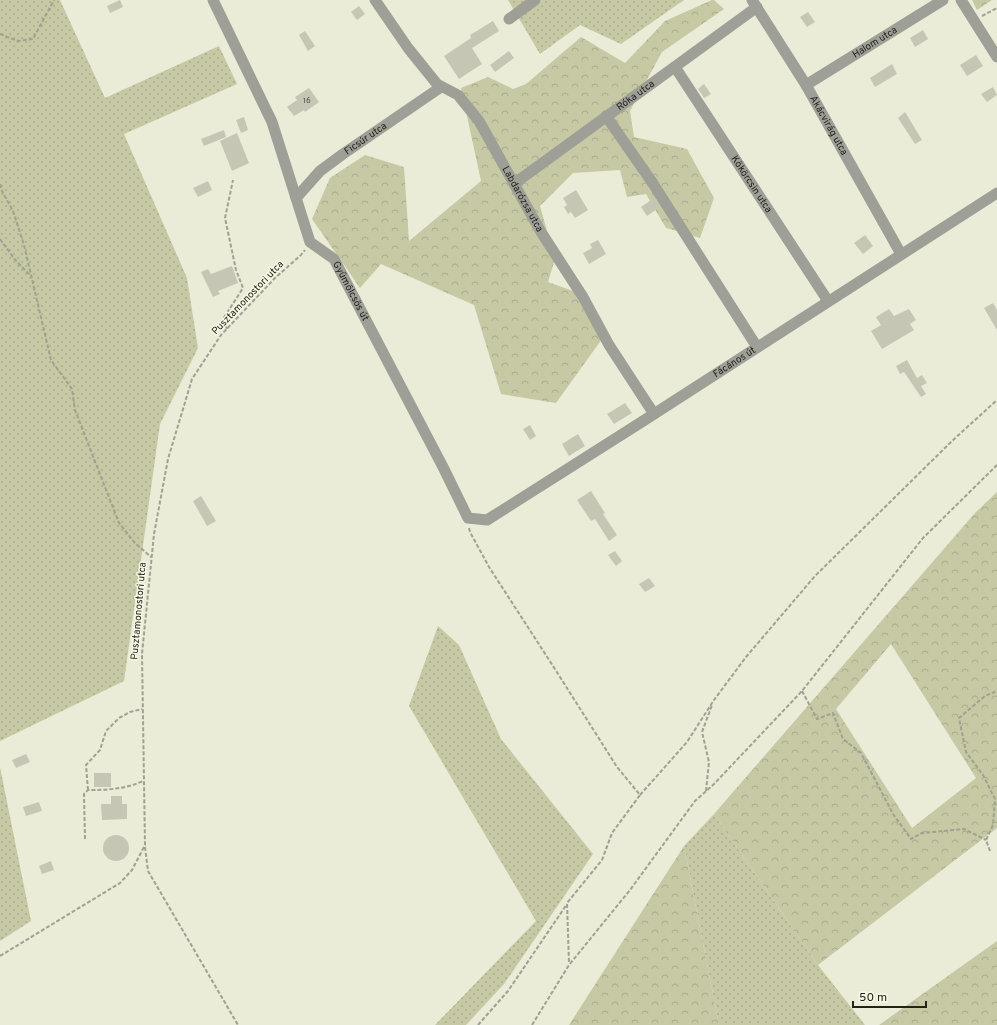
<svg xmlns="http://www.w3.org/2000/svg" width="997" height="1025" font-family="Overpass,sans-serif">
	<defs>
		<pattern id="grass-dots" width="8" height="8" patternUnits="userSpaceOnUse"><rect width="8" height="8" fill="#c6c9a4"/><path d="M2 2h.1M6 6h.1" fill="none" stroke="#aaac8d" stroke-width="1.8" stroke-linecap="round"/></pattern>
		<pattern id="forest-crowns" width="20" height="18" patternUnits="userSpaceOnUse"><rect width="20" height="18" fill="#c6c9a4"/><path d="M2 6a3 3 0 1 1 6 0M12 15a3 3 0 1 1 6 0" fill="none" stroke="#aaac8d"/></pattern>
	</defs>
	<rect width="100%" height="100%" fill="#eaecd8"/>
	<!-- grass -->
	<path fill="url(#grass-dots)" d="M0,0H60L105,98L219,46L237,84L124,134L187,278L198,348L160,424L124,681L0,741Z
		M508,0H684L621,44L580,25L540,54Z
		M438,626L459,645L501,739L593,854L504,984L466,1025H435L536,921L409,706Z
		M0,767L31,921L0,941Z
		M714,814L818,965L865,1025H719L684,846Z"/>
	<!-- forest -->
	<path fill="url(#forest-crowns)" fill-rule="evenodd" d="M712,0H714L724,9L662,52L630,111L634,137L687,149L714,198L700,238L666,228L646,194L627,197L620,170L573,173L540,206L555,259L548,282L573,291L602,339L556,403L501,394L474,305L381,264L360,288L312,219L330,178L365,155L404,167L409,241L481,181L461,88L488,77L513,89L526,84L581,37L625,63L665,21Z
		M972,0H992L977,10Z
		M997,492V828L818,965L714,814L975,513ZM891,644L976,778L912,828L836,709Z
		M684,846L719,1025H569Z
		M997,941V1025H879Z"/>
	<!-- building -->
	<path fill="#c5c7b4" d="M120,0L123,7L110,13L107,6Z
		M359,6L365,14L357,20L351,12Z
		M808,12L815,22L807,27L800,17Z
		M493,21L499,31L472,48L482,64L459,79L444,56L471,38L470,35Z
		M923,30L928,39L915,47L910,38Z
		M305,31L315,46L308,51L299,35Z
		M509,51L514,58L495,72L490,65Z
		M976,55L983,66L967,76L960,65Z
		M892,64L897,74L875,87L870,78Z
		M704,84L711,94L704,98L698,89Z
		M993,87L997,95L987,102L981,94Z
		M309,88L319,102L305,112L304,110L294,116L287,107L297,100L295,97Z
		M905,112L922,140L915,144L898,118Z
		M244,117L248,130L241,133L236,120Z
		M224,130L226,137L204,146L201,139Z
		M237,133L249,163L232,171L220,141Z
		M208,181L212,190L198,197L193,188Z
		M576,190L588,210L575,218L571,212L568,214L564,207L567,205L563,198Z
		M654,198L660,207L647,216L641,207Z
		M865,235L873,246L863,254L854,243Z
		M598,240L606,254L589,264L583,253L592,248L590,244Z
		M232,266L238,283L218,291L220,294L213,297L201,272L208,269L211,274Z
		M993,303L997,310V330L984,308Z
		M889,309L894,316L909,309L916,320L910,324L914,330L882,349L871,331L881,325L876,317Z
		M907,360L917,378L922,375L927,383L921,386L926,394L921,397L904,372L900,374L896,366Z
		M625,403L632,413L614,424L607,414Z
		M530,425L536,436L530,440L523,429Z
		M578,434L585,446L569,456L562,444Z
		M591,491L605,513L603,514L617,535L609,541L595,519L591,521L577,500Z
		M201,496L216,521L207,526L193,501Z
		M615,551L622,561L616,566L608,555Z
		M649,578L655,586L645,592L639,584Z
		M26,754L30,762L16,768L12,760Z
		M94,773H111V787H94Z
		M111,796H122V804H127V819L102,820L101,804H111Z
		M39,802L42,811L26,816L23,807Z
		M103 848a13 13 0 1 1 26 0a13 13 0 1 1-26 0Z
		M51,861L54,870L42,874L39,866Z"/>
	<g fill="none" stroke-linecap="round" stroke-linejoin="round">
		<!-- path -->
		<path stroke="#9fa192" stroke-width="2" stroke-dasharray="4 2" stroke-linecap="butt" d="M982,16L997,8
			M0,34L18,41L33,39L54,0
			M0,184L2,191L13,211L24,245L51,360L72,389L75,410L119,523L135,543L151,557
			M0,239L16,261L31,276
			M227,329L223,319L243,288L236,270L225,218L233,180
			M469,528L470,532L489,567L553,666L617,767L640,795L612,833L602,860L567,903L569,963
			M802,691L817,719L833,713L843,739L861,753L893,814L911,839L922,833L964,829L986,840
			M88,790L86,765L100,750L106,731L119,718L130,712L142,709
			M706,791L709,762L702,732L712,705
			M640,795L687,742L714,700L746,657L815,576L952,441L997,400
			M85,839L84,794L88,790C108,790 125,789 143,781
			M145,847L148,871L238,1025
			M990,851L986,840L993,825L995,799L983,775L966,752L959,718L985,696L997,691
			M0,956L120,883L132,870L145,845L142,654L154,534L168,459L192,379L221,335L275,278L301,255L305,250
			M478,1025L508,991L567,904
			M532,1025L569,965L630,890L695,801L714,784L802,691L923,538L997,465"/>
		<!-- street -->
		<g stroke="#9e9f96" stroke-width="11">
			<path id="s1" d="M213,0L272,122L310,242L334,259L443,467L468,518L487,520L640,423L997,193"/>
			<path id="s2" d="M375,0L408,48L437,84L458,95L479,121L541,232L583,297L609,345L654,414"/>
			<path id="s3" d="M752,0L806,85L901,254"/>
			<path d="M961,0L997,57"/>
			<path d="M509,19L535,0"/>
			<path id="s4" d="M675,67L828,301"/>
			<path id="s5" d="M806,85L943,0"/>
			<path d="M606,116L652,182L757,347"/>
			<path id="s6" d="M515,183L757,7"/>
			<path id="s7" d="M296,198L320,171L343,154L441,87"/>
		</g>
	</g>
	<g text-anchor="middle" dominant-baseline="central" stroke-width="3" stroke-linejoin="round" paint-order="stroke">
		<!-- number labels -->
		<g font-size="8" fill="#4c4c42">
			<text x="307" y="101">16</text>
		</g>
		<!-- street labels -->
		<g font-size="10" fill="#23231c" stroke="#f7f9e5">
			<text stroke="none"><textPath href="#s5" startOffset="81">Halom utca</textPath></text>
			<text stroke="none"><textPath href="#s6" startOffset="149">Róka utca</textPath></text>
			<text stroke="none"><textPath href="#s3" startOffset="147">Akácvirág utca</textPath></text>
			<text stroke="none"><textPath href="#s7" startOffset="92">Ficsúr utca</textPath></text>
			<text stroke="none"><textPath href="#s4" startOffset="140">Kökörcsin utca</textPath></text>
			<text stroke="none"><textPath href="#s2" startOffset="251">Labdarózsa utca</textPath></text>
			<text stroke="none"><textPath href="#s1" startOffset="327">Gyümölcsös út</textPath></text>
			<text transform="translate(248 298) rotate(-46)">Pusztamonostori utca</text>
			<text stroke="none"><textPath href="#s1" startOffset="895">Fácános út</textPath></text>
			<text transform="translate(139 611) rotate(-85)">Pusztamonostori utca</text>
		</g>
	</g>
	<!-- scale -->
	<path d="M853 1001v6h73v-6" fill="none" stroke="#23231c" stroke-width="2"/>
	<text x="859" y="1001" font-size="12" fill="#23231c" stroke="#f7f9e5" stroke-width="3" paint-order="stroke">50 m</text>
</svg>
